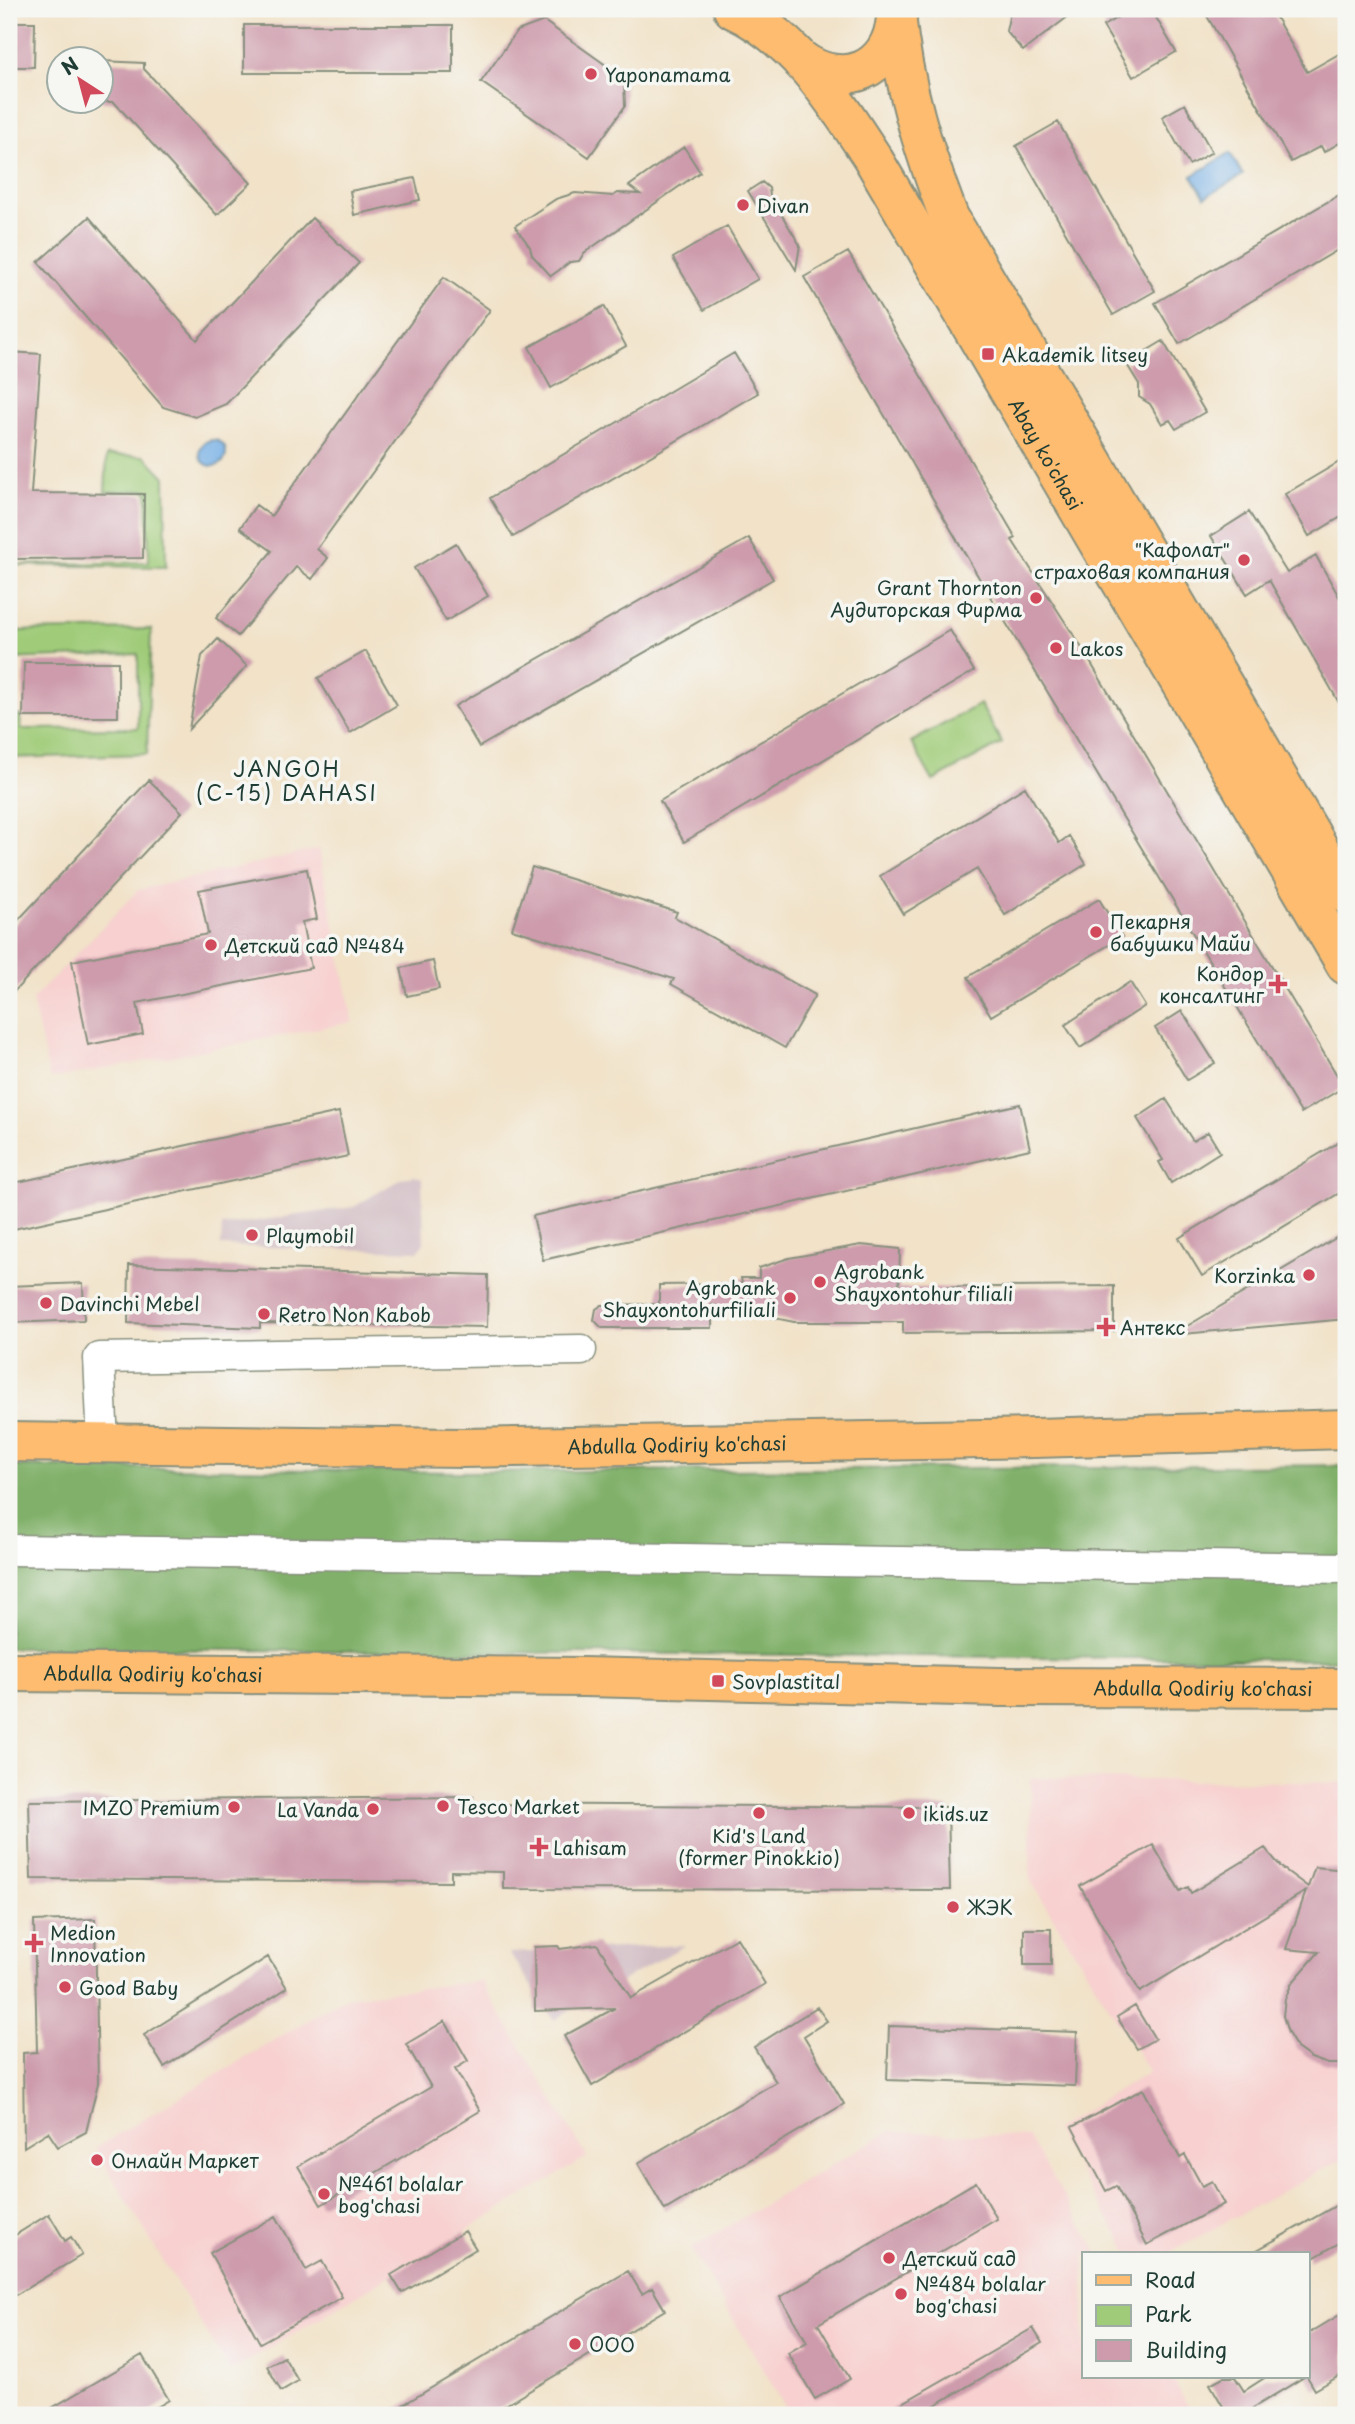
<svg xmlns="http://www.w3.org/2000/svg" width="1355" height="2424" font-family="'Playpen Sans',sans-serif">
	<rect width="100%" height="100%" fill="#f6f6f2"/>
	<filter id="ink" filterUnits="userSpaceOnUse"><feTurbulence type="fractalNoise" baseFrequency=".0143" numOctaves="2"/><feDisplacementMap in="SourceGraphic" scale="14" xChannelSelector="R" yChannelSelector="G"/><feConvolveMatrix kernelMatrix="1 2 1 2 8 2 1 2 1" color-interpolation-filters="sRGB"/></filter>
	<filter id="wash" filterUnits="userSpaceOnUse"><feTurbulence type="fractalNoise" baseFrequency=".00686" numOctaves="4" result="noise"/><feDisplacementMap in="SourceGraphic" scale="28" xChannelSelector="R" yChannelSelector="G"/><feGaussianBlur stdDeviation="1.57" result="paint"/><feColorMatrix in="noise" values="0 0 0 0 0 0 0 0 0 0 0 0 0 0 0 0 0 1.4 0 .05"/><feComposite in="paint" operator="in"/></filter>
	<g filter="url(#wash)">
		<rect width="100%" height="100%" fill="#f1e2c8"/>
		<!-- built -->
		<path fill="#f7d0cf" d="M319,849L353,1022L50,1079L32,1000L138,890Z
			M1031,1778L1346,1783V2157L1167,2254H1130L1054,2130L1149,2072L1030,1880Z
			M481,1981L587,2157L230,2372L95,2148L346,1997Z
			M890,2131L1028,2137L1099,2254H1084V2377H1171L1193,2415H790L691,2248Z"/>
		<!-- industrial -->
		<path fill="#d2bec5" d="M415,1176L422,1179L424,1243L418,1251L221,1246L222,1226L354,1207L402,1178Z
			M685,1945L554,2020L509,1953Z"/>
		<!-- green -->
		<path fill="#a0cc79" stroke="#608456" stroke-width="2" d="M107,455L145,456L165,477L166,567L9,565L149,562L147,490L105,492Z
			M151,629L147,754L9,758V715H20L21,729L138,728V654L9,659V631Z
			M980,704L1002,743L933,781L911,742Z"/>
		<!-- forest -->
		<path fill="#80b069" stroke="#50764e" stroke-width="2" d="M1346,1465V1660L9,1648V1466L461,1472Z"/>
		<!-- water -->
		<path fill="#75aee5" stroke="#4a768c" stroke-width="2" d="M1230,153L1243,175L1205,197L1192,176Z
			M200 453a13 13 0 1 1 26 0a13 13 0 1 1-26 0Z"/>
		<g id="blocks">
			<!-- building -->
			<path fill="#cd9bac" d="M1011,9H1078L1023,51L1006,31Z
				M1132,9H1151L1176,52L1133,77L1103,26Z
				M1203,9H1271L1307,72L1346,50V139L1324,152L1321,146L1291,162Z
				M544,21L624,78L625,106L589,157L481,82L517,31Z
				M9,22H35L34,67H9Z
				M244,25H453V73H244Z
				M102,61L144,63V69L251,183L217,215L114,102H102Z
				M1185,104L1212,152L1189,165L1162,117Z
				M1058,122L1155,291L1113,315L1016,146Z
				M684,147L700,172L584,253L579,261L570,262L551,276L532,255L530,247L515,226L556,199L575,193L613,196L618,193L640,194L629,186Z
				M415,178L420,200L354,215L350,191Z
				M762,182L769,188L770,196L800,245L796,270L748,191Z
				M1346,191V245L1179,344L1155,303Z
				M89,217L197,340L312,218L359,263L226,404L195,417L163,407L38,262Z
				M727,226L758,279L704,310L673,258Z
				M848,252L1016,538L1012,540L1080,645L1344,1087L1301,1113L982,583L804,277Z
				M444,277L490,310L317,549L328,558L312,579L296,567L238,636L216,618L272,551L240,528L256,505L271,516Z
				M604,306L626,346L551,388L529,347Z
				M1163,341L1205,412L1176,429L1170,420L1162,424L1150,404L1139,397V384L1126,363Z
				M9,352L41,354L31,493L144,494L143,558L9,559Z
				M734,353L758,393L513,537L490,498Z
				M1346,458V514L1309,536L1285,494Z
				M1249,512L1287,573L1316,556L1346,609V715L1269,580L1247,594L1211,536Z
				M749,538L773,579L479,747L455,706Z
				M456,543L488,596L446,621L414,568Z
				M950,630L974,671L684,842L660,801Z
				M218,639L247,666L189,729L202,656Z
				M366,651L397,705L350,733L318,678Z
				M24,662H118V717H23Z
				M149,780L182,812L9,997V930Z
				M1025,787L1059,843L1069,836L1086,864L1005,915L977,869L903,914L880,876Z
				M532,867L677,912L675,917L815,995L785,1048L671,984L674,979L512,929Z
				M307,869L317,919L302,922L311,968L137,1003L143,1034L88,1045L72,961L208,934L199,890Z
				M1099,899L1122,937L991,1016L968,977Z
				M433,961L439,989L407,996L401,968Z
				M1130,982L1145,1006L1080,1048L1065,1025Z
				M1182,1011L1215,1063L1187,1080L1155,1028Z
				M1166,1099L1193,1141L1208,1132L1220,1152L1171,1183L1159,1162L1163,1160L1137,1118Z
				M1020,1104L1030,1149L543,1260L533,1216Z
				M339,1112L348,1156L9,1230V1184Z
				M1346,1138V1189L1202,1276L1179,1238Z
				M1346,1232V1319L1172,1335Z
				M861,1245L900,1249L899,1288L1114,1286V1331L903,1333V1322H794L712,1305V1328H602L594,1320L596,1309L602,1305L659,1304V1285L742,1284L741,1278H759V1268L789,1258Z
				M129,1265L488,1275L487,1327L260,1323V1328L128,1323Z
				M83,1283L84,1320L9,1323V1286Z
				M473,1797V1804L948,1807L950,1890L503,1889V1872L451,1871V1882L31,1879L29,1801Z
				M1153,1845L1180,1891L1188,1887L1191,1893L1265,1848L1281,1867L1308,1887L1315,1867L1346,1870V2064H1328L1311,2058L1297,2048L1288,2033L1283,2016L1285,1999L1292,1983L1319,1952L1286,1949L1306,1891L1140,1992L1080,1886Z
				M95,1919L98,2083L86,2132L58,2147L48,2132L24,2147L23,2053L37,2052L34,1921Z
				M1024,1929H1051V1965H1024Z
				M737,1938L765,1984L592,2086L564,2036L615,2008L535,2011L534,1947L558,1946L560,1949L597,1944L631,1998Z
				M268,1957L287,1988L164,2067L144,2035Z
				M1135,2006L1155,2039L1137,2049L1117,2017Z
				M817,2007L827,2021L804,2036L844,2104L665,2210L638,2163L776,2082L754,2047Z
				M445,2021L468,2061L455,2069L480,2111L321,2205L298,2166L431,2087L406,2044Z
				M889,2026L1077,2032L1075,2086L887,2080Z
				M1143,2089L1180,2158L1185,2155L1202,2186L1212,2181L1224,2204L1147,2245L1116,2186L1106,2191L1072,2127Z
				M976,2182L997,2219L818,2324L850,2379L815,2399L788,2353L807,2342L780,2297Z
				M1346,2200V2239L1308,2261V2254H1250Z
				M49,2214L65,2241L71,2237L82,2255L9,2299V2239Z
				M276,2216L306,2270L322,2261L342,2297L260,2343L210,2253Z
				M465,2231L476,2249L402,2293L391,2275Z
				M628,2271L642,2294L652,2288L665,2310L489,2415H386Z
				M1346,2311V2372L1315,2390L1308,2378V2334Z
				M1033,2328L1042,2343L918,2415H882Z
				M142,2355L169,2400L144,2415H40Z
				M284,2357L298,2381L281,2391L267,2366Z
				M1223,2377H1235L1244,2391L1266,2377H1304L1253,2408L1258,2415H1228L1210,2384Z"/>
		</g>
	</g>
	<g filter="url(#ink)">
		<use href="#blocks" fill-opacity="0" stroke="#88907e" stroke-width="2"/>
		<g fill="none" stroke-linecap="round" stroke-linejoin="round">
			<!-- minor casing -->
			<g stroke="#88907e" stroke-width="33">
				<path id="minor" d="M103,1443L99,1358L581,1350
					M9,1550L1346,1568"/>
			</g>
			<!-- major casing -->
			<g stroke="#88907e" stroke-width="42">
				<g id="major">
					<path id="s1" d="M733,9C795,37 836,102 872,157L1346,965"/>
					<path d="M900,9L896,14C903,86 923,149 949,217L1346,894"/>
					<path d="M801,60C843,90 891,71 896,18"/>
					<path id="s2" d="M9,1442L462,1448L1035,1438L1346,1429"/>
					<path id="s3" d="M9,1672L584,1677L1000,1687L1346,1688"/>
				</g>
			</g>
			<!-- minor -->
			<use href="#minor" stroke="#fff" stroke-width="30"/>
			<!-- major -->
			<use href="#major" stroke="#fdbc70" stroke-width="38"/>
		</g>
	</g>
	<!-- markers -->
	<g fill="#d1495b" stroke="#f6f6f2" stroke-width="2.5">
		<circle cx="591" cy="74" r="7"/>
		<circle cx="743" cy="205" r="7"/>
		<rect x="981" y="347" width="14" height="14" rx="3.5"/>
		<circle cx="1244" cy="560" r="7"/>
		<circle cx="1036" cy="598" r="7"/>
		<circle cx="1056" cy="648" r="7"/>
		<circle cx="1096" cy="932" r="7"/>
		<circle cx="211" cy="945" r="7"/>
		<path d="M1274.5 973.5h7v7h7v7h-7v7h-7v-7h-7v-7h7z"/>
		<circle cx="252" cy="1235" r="7"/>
		<circle cx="1309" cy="1275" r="7"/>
		<circle cx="820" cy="1282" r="7"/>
		<circle cx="790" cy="1298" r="7"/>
		<circle cx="46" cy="1303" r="7"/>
		<circle cx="264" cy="1314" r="7"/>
		<path d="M1102.5 1316.5h7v7h7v7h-7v7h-7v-7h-7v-7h7z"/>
		<rect x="711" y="1674" width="14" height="14" rx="3.5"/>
		<circle cx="443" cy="1806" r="7"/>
		<circle cx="234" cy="1807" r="7"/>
		<circle cx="373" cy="1809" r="7"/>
		<circle cx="759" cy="1813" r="7"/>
		<circle cx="909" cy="1813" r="7"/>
		<path d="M535.5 1836.5h7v7h7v7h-7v7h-7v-7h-7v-7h7z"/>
		<circle cx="953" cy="1907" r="7"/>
		<path d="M30.5 1932.5h7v7h7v7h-7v7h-7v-7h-7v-7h7z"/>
		<circle cx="65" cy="1987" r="7"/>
		<circle cx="97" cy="2160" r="7"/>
		<circle cx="324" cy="2194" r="7"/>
		<circle cx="889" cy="2258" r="7"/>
		<circle cx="901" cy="2294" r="7"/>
		<circle cx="575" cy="2344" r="7"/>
	</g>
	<g text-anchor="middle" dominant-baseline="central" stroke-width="7" stroke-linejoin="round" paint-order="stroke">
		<!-- poi labels -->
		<g font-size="19" fill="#1f3d34" stroke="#f6f6f2" text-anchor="start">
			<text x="605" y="74">Yaponamama</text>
			<text x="757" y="205">Divan</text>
			<text x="1002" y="354">Akademik litsey</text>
			<text x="1230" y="549" text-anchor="end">"Кафолат"<tspan x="1230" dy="22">страховая компания</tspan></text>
			<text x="1022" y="587" text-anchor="end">Grant Thornton<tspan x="1022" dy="22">Аудиторская Фирма</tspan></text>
			<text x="1070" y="648">Lakos</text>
			<text x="1110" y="921">Пекарня<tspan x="1110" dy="22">бабушки Майи</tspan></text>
			<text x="225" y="945">Детский сад №484</text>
			<text x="1264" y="973" text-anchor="end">Кондор<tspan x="1264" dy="22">консалтинг</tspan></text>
			<text x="266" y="1235">Playmobil</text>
			<text x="834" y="1271">Agrobank<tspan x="834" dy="22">Shayxontohur filiali</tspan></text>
			<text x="1295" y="1275" text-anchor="end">Korzinka</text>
			<text x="776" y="1287" text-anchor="end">Agrobank<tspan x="776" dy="22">Shayxontohurfiliali</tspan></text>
			<text x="60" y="1303">Davinchi Mebel</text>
			<text x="278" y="1314">Retro Non Kabob</text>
			<text x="1120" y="1327">Антекс</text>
			<text x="732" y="1681">Sovplastital</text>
			<text x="457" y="1806">Tesco Market</text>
			<text x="220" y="1807" text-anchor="end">IMZO Premium</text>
			<text x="359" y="1809" text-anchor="end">La Vanda</text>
			<text x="923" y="1813">ikids.uz</text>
			<text x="759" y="1835" text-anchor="middle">Kid's Land<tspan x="759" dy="22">(former Pinokkio)</tspan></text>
			<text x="553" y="1847">Lahisam</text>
			<text x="967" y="1907">ЖЭК</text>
			<text x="50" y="1932">Medion<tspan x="50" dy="22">Innovation</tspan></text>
			<text x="79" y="1987">Good Baby</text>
			<text x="111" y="2160">Онлайн Маркет</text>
			<text x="338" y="2183">№461 bolalar<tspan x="338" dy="22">bog'chasi</tspan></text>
			<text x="903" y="2258">Детский сад</text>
			<text x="915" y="2283">№484 bolalar<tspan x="915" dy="22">bog'chasi</tspan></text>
			<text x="589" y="2344">ООО</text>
		</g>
		<!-- street labels -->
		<g font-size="19" fill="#1f3d34" stroke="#f6f6f2">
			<text stroke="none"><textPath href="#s1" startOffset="550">Abay ko'chasi</textPath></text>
			<text stroke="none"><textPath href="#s2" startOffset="668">Abdulla Qodiriy ko'chasi</textPath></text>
			<text stroke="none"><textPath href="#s3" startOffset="144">Abdulla Qodiriy ko'chasi</textPath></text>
			<text stroke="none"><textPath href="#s3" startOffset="1194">Abdulla Qodiriy ko'chasi</textPath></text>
		</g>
		<!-- neighbourhood labels -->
		<g font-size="21" letter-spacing="2" fill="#1f3d34" stroke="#f6f6f2">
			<text x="287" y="768">JANGOH<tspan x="287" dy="24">(C-15) DAHASI</tspan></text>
		</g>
	</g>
	<!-- margin -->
	<rect width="1355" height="2424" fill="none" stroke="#f6f6f2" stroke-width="35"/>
	<!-- legend -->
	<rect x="1082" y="2252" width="228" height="126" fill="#f6f6f2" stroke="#a0aca6" stroke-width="2"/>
	<rect x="1096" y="2275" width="35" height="10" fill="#fdbc70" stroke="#a0aca6" stroke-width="2"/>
	<text x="1145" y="2288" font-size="21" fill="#1f3d34">Road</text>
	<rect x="1096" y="2305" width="35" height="21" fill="#a0cc79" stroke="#a0aca6" stroke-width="2"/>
	<text x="1145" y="2322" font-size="21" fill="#1f3d34">Park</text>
	<rect x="1096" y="2340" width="35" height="21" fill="#cd9bac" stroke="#a0aca6" stroke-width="2"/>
	<text x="1145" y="2358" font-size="21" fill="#1f3d34">Building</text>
	<!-- north arrow -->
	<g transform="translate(80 80) rotate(324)"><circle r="33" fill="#f6f6f2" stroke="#a0aca6" stroke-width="2"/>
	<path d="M0-5L12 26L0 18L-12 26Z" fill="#d1495b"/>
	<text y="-10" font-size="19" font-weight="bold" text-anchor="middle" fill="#1f3d34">N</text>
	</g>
</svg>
